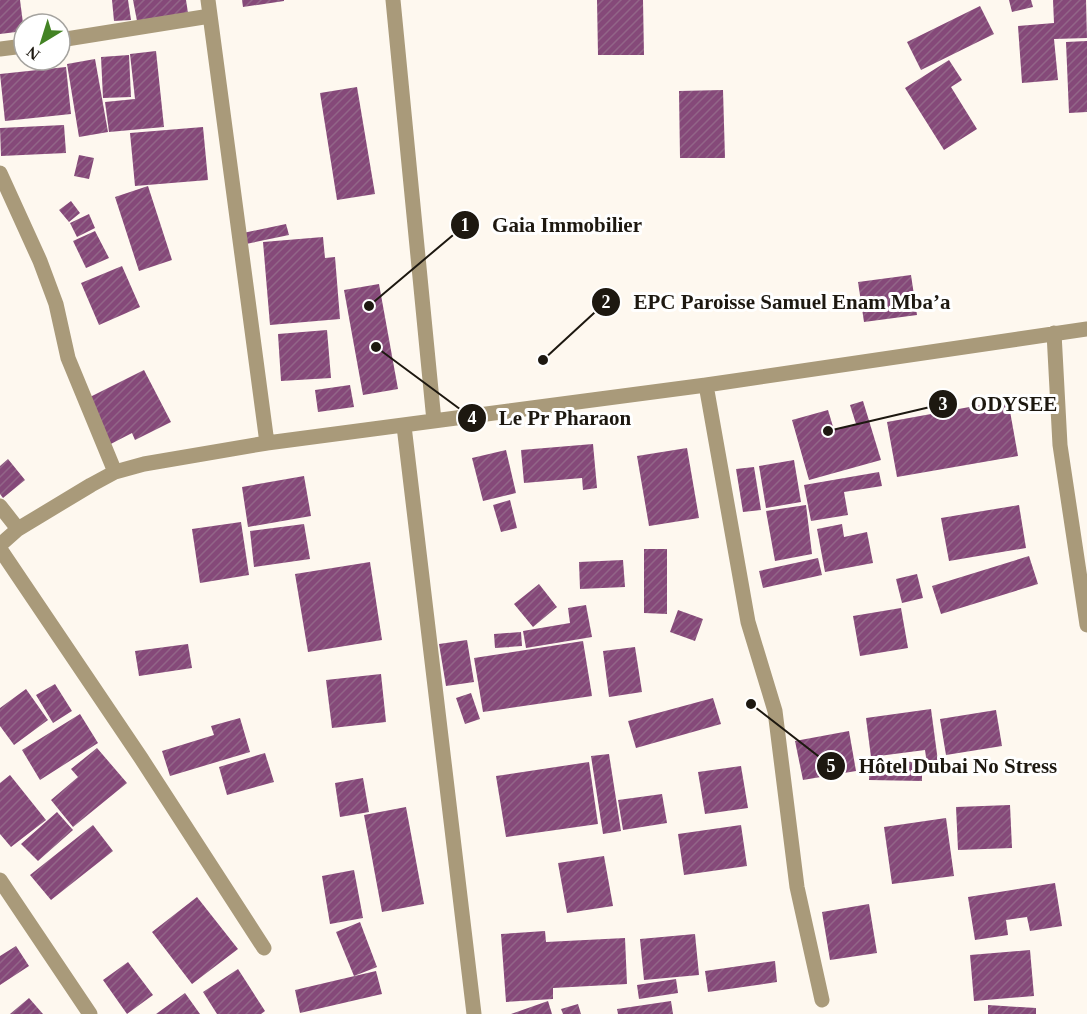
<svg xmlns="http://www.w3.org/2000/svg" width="1087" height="1014" font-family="'Times New Roman',serif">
	<defs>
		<pattern id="building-hatch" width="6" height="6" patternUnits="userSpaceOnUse" patternTransform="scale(1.5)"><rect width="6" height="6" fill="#854979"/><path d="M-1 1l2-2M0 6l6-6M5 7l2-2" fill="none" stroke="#926588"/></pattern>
	</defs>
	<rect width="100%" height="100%" fill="#fef8ef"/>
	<!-- building -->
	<path fill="url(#building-hatch)" d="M0,0H20L24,31L0,34Z
		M112,0H128L131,20L114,21Z
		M133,0H186L188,13L137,21Z
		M242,0H284V1L243,7Z
		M597,0H643L644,55H598Z
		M1009,0H1031L1033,7L1012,12Z
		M1053,0H1086L1087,38L1054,39L1058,80L1022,83L1018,26L1054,23Z
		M980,6L994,34L921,70L907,42Z
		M1087,41V112L1069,113L1066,42Z
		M156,51L164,127L109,132L105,102L135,99L130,54Z
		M129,55L131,97L103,98L101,57Z
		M95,59L108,132L79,137L67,64Z
		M949,60L962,80L951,87L977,129L944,150L905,88Z
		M66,67L71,114L5,121L0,74Z
		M357,87L375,194L337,200L320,93Z
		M723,90L725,158H680L679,91Z
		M64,125L66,153L1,156L0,128Z
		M203,127L208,180L135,186L130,133Z
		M79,155L94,158L89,179L74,176Z
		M148,186L172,260L139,271L115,197Z
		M71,201L80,213L69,222L59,210Z
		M89,214L95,228L77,237L70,223Z
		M286,224L289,235L246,244L243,233Z
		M95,231L109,258L86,268L73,241Z
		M323,237L325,258L335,257L340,319L270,325L263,242Z
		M122,266L140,307L99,325L81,283Z
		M911,275L917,315L864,322L858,282Z
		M379,284L398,389L363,395L344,290Z
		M327,330L331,378L281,381L278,334Z
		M144,370L171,422L135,440L132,433L105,447L82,401Z
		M350,385L354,407L318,412L315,390Z
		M1008,400L1018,456L897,477L887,422Z
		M863,401L881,460L809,480L792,420L828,410L834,430L856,424L850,405Z
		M593,444L597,488L583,490L582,478L524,483L521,450Z
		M687,448L699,518L649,526L637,456Z
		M506,450L516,493L483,501L472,458Z
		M8,459L25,480L3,498L0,494V466Z
		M794,460L801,502L766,508L759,466Z
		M754,467L761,510L743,512L736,469Z
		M879,472L882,486L844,492L848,515L811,521L804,485Z
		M304,476L311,516L248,527L242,487Z
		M510,500L517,528L501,532L493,505Z
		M806,505L812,554L775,561L766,511Z
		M1019,505L1026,548L949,561L941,518Z
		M241,522L249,575L200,583L192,529Z
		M304,524L310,559L254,567L250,531Z
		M842,524L844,537L867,532L873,563L825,572L817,529Z
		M644,549H667V614L644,613Z
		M1029,556L1038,584L941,614L932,586Z
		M818,558L822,575L763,588L759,571Z
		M623,560L625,587L580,589L579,562Z
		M370,562L382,640L308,652L295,574Z
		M917,574L923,598L902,603L896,579Z
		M539,584L557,607L533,627L514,604Z
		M586,605L592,637L526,648L523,631L570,623L568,608Z
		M901,608L908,648L860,656L853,616Z
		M678,610L703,619L695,641L670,632Z
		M521,632L522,646L495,648L494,634Z
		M467,640L474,682L446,686L439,644Z
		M583,641L592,696L483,712L474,658Z
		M188,644L192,668L139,676L135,651Z
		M635,647L642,692L609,697L603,651Z
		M381,674L386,722L332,728L326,680Z
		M55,684L72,711L53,723L36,695Z
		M26,689L48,720L14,745L0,726V708Z
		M471,693L480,719L465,724L456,698Z
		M713,698L721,724L636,748L628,721Z
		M931,709L939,769L928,771L925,750L871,757L866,718Z
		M996,710L1002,746L946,755L940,719Z
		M80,714L98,743L40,780L22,750Z
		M240,718L250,752L170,776L162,751L214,735L211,726Z
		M849,731L856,771L803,780L795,741Z
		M97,748L127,783L73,827L51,800L78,777L71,769Z
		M265,753L274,782L227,795L219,767Z
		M609,754L621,831L603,834L591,756Z
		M870,761L922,762V781L869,780Z
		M589,762L598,824L506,837L496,776Z
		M741,766L748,808L705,814L698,772Z
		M10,775L46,820L11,847L0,834V783Z
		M363,778L369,812L340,817L335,783Z
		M662,794L667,823L623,830L618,800Z
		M1010,805L1012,848L958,850L956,807Z
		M406,807L424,904L382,912L364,815Z
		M57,812L73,830L38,861L21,844Z
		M946,818L954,876L892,884L884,827Z
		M93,825L113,851L51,900L30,875Z
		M741,825L747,866L684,875L678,834Z
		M604,856L613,906L567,913L558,863Z
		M354,870L363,918L330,924L322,876Z
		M1055,883L1062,926L1030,931L1027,917L1006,920L1008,935L975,940L968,897Z
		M197,897L238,949L192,984L152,932Z
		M869,904L877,953L830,960L822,912Z
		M360,922L377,967L354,976L336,932Z
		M545,931L546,942L625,938L627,984L553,988V999L506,1002L501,934Z
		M695,934L699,975L644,980L640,939Z
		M16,946L29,966L0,985V956Z
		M1030,950L1034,996L974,1001L970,955Z
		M775,961L777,982L708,992L705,971Z
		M128,962L153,995L127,1014L103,980Z
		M238,969L265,1011L261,1014H217L203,992Z
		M376,971L382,994L300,1013L295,990Z
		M676,979L678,993L639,999L637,985Z
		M185,993L200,1014H156Z
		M29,998L43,1014H10Z
		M548,1001L552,1014H511Z
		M671,1001L673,1014H618L617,1009Z
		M578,1004L581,1014H563L561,1009Z
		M988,1005L1036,1008V1014H988Z"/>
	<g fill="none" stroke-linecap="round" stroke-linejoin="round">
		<!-- street -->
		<path stroke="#a99a7a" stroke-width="15" d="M208,0L267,443
			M393,0L434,421
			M60,40L210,16
			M0,49L24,46
			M0,173L40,261L56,304L68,358L115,472
			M1054,333L1060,445L1087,625
			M706,385L748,622L775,711L797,887L822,1000
			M404,426L474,1014
			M0,506L18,529
			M0,545L18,529L91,485L115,472L144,464L267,443L706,385L1087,329
			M0,549L141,758L264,948
			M0,880L90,1014"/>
	</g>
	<!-- callouts -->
	<path fill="none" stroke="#1d1810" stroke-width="2" d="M369 306L465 225M543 360L606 302M828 431L943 404M376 347L472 418M751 704L831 766"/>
	<g fill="#1d1810" stroke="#fff" stroke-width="2">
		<circle cx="369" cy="306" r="6"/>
		<circle cx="543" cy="360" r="6"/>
		<circle cx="828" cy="431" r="6"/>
		<circle cx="376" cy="347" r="6"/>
		<circle cx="751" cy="704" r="6"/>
		<circle cx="465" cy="225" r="15"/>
		<circle cx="606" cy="302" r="15"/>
		<circle cx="943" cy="404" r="15"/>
		<circle cx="472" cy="418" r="15"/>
		<circle cx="831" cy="766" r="15"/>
	</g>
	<g font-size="18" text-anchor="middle" font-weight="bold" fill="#fff">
		<text x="465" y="231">1</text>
		<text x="606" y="308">2</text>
		<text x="943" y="410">3</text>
		<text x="472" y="424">4</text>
		<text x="831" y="772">5</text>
	</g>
	<g font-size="21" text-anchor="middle" font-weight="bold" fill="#1d1810" stroke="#fff" stroke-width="6" stroke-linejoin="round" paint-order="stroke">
		<text x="567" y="232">Gaia Immobilier</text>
		<text x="792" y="309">EPC Paroisse Samuel Enam Mba’a</text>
		<text x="1014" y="411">ODYSEE</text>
		<text x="565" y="425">Le Pr Pharaon</text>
		<text x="958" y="773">Hôtel Dubai No Stress</text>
	</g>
	<!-- north arrow -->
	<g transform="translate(42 42) rotate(218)"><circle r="28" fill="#ffffff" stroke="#a5a39f" stroke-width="1.5"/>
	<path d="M0-4.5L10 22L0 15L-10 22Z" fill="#438324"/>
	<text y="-9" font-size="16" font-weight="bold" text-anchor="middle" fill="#1d1810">N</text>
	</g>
</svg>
